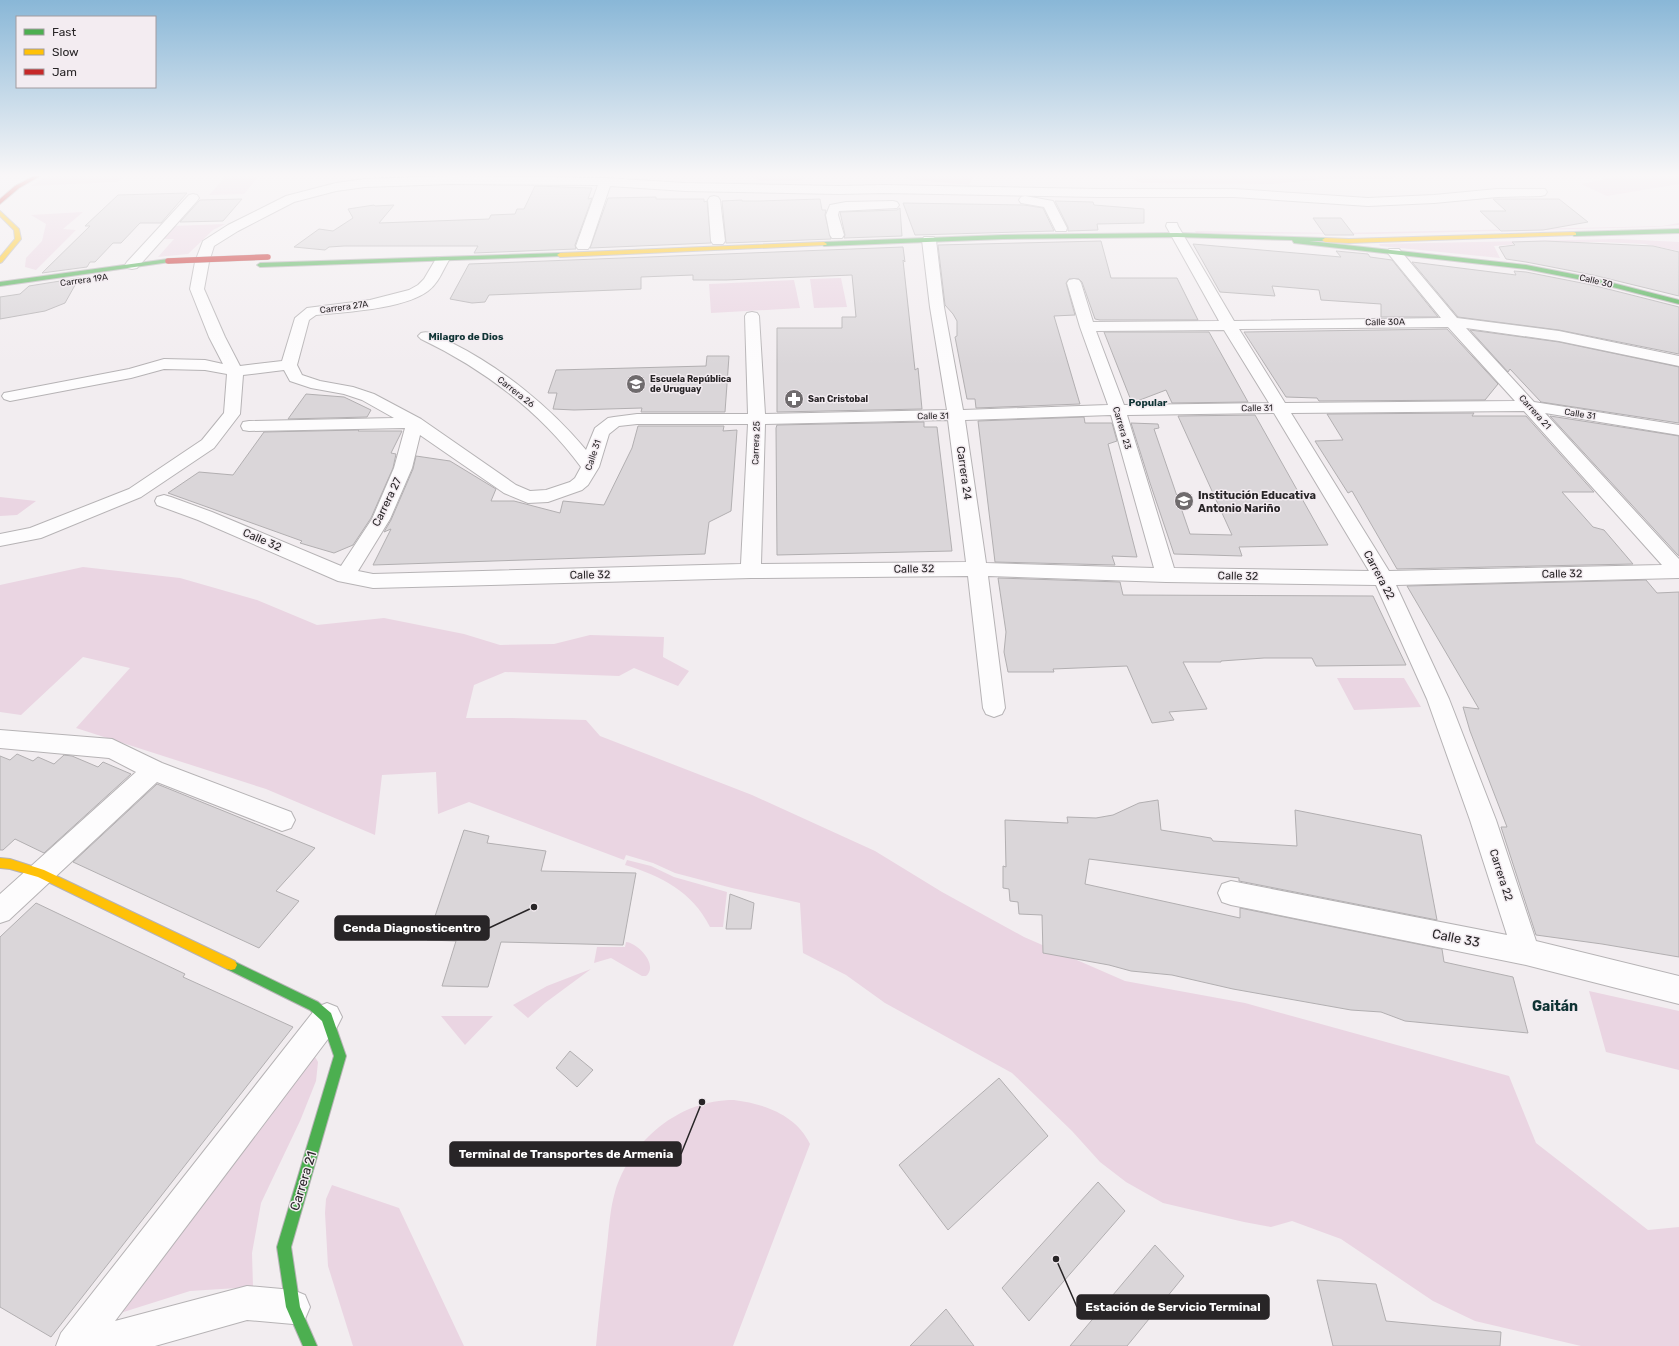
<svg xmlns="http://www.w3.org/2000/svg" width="1679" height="1346" font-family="Rubik,sans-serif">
	<rect width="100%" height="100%" fill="#f2edf0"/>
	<!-- green -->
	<path fill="#ead5e2" d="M54,176H123L117,182L31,186L44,178Z
		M226,176H259L244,194L209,195Z
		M749,176H805L802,180L761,181Z
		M906,176H973V177L969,185L907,179Z
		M1127,176H1404L1389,179L1333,178L1274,184L1141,183Z
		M1620,176H1679V184L1607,196L1581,184Z
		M83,212L63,229L76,230L36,270L25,267L26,258L42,241L46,224L31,215Z
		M1679,223V225L1654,227L1373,234L1196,233L1195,231L1340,233L1623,227L1662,226Z
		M225,224L213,230L188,254L158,257L174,239H161L172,226Z
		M1619,239L1679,242V251L1645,244L1600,242L1529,243L1494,246L1500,258L1380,246L1379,244Z
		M841,278L847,307L814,308L810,279Z
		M794,280L800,308L711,313L709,284Z
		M0,497L36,501L17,515L0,516Z
		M83,567L180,578L257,600L317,625L384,618L464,634L500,645L554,644L590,635L664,637L663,657L689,671L678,686L634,668L619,676L505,672L474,685L466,718H512L586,720L600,736L752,795L875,851L942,892L1024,937L1125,981L1245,1003L1509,1076L1536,1143L1648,1230L1679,1227V1346H1581L1475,1321L1433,1301L1341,1239L1292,1221L1271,1227L1244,1222L1163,1203L1126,1182L1100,1162L1072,1131L1012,1073L885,1003L846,975L803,953L800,903L732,888L675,873L653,863L626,855L624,860L469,802L438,814L436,772L382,775L375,835L266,789L76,728L130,668L83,657L21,715L0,712V585Z
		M1337,678H1404L1421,707L1354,710Z
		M627,860L651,866L674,877L727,892L723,927H710C692,891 661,876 625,865Z
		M626,942C638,943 659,965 646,976H642L611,958L594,963L597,947H625Z
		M591,969L545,1003L528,1018L513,1005L547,986Z
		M1589,991L1679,1011V1070L1606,1052Z
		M441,1016H493L465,1045Z
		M311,1050L318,1062L316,1081L300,1121L261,1203L252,1253L253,1287L190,1291L114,1315Z
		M734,1100C765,1104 796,1115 810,1144L733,1346H596C599,1313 603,1279 607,1246C609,1228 610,1209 615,1192C631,1140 679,1100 734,1100Z
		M332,1185L399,1208L464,1346H353L328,1266L325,1213L326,1199Z"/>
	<!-- building -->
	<path fill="#dad6d9" stroke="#b2afb1" d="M535,186L592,188L588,199L592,198L575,245L576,249L474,253L478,246H344L329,247L325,250L294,247L319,229L333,231L353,218L348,209L374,205L375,206L394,205L379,223L489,219L491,215L515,214L517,209H524Z
		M187,193L161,223H140L121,243H113L95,262H90L87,267L42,273L90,226H85L118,195Z
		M656,197V199H704V202L707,201L711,243L590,248L608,198Z
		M242,199L223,221L180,222L200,200Z
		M820,199L822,210H826L825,215L831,239L726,243L722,201L742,200V201H760Z
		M1493,199H1559L1588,222L1543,230L1501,231L1480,211H1506Z
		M1055,201L1093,202L1094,205L1144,209V223L1097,224L1098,230L1068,231V227Z
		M903,203L1024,205L1043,208L1054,231L915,235Z
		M900,208L902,236L844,238L845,235L840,212L897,210Z
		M1313,218H1341L1354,235H1325Z
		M1101,241L1111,278H1177L1198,320H1100L1095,319L1082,282L1079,279H1069L1066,283L1075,315L1054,316L1080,404L976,408L975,399H967L955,337L957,336V321L953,314L945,305L938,245Z
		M1545,241L1653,246L1679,252V296L1593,275L1526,262L1506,259L1499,247L1515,245L1512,242Z
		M1193,244L1341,257L1336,251L1368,254L1370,257L1392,260L1438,317H1381V304L1321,300L1319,290L1272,286L1275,296L1220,292Z
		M903,247L905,262L903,260L915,370L918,368L922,409L777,412V328H842V317H856L852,275L726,280H693V275L641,277V289L489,295L485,302L472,303L450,299L469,264Z
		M1412,262L1516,275L1514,271L1526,272L1592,285L1679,307V354L1559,330L1458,317Z
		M79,278L65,303L45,311L0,319V297L20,294L29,286Z
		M1447,329L1498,384L1485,400L1319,401L1317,398L1286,397L1244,332Z
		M1470,330L1559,342L1679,367V423L1541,402L1510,369L1508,372Z
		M1104,332H1209L1248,402L1172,403L1166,390L1132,403Z
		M707,356H729L725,412H641L642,408L574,410L553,409L557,393H548L556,370L706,366Z
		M306,394L344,397L371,410L367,417L288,419Z
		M1474,413L1472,416H1526L1594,492H1562L1593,527L1604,530L1633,564L1397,569L1352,491L1348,493L1315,441L1343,440L1327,414Z
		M1255,415L1328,545L1239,547L1242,556L1174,554L1150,483L1131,423L1158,424L1159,428L1154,429L1190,534L1232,535L1178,416Z
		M1550,416L1679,436V556L1677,554Z
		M1084,417L1085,423H1112L1117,441L1108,444L1137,557L1112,556L1115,565L995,562L978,421Z
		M924,422V427H937L952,551L777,555L776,428L777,425Z
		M638,426H724L723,431L737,430L731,511L709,522L705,554L373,565L391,529L384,532L391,520L413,469L416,456L450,461L496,489L491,501H514L560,513L563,501L604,505L632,448Z
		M359,430L358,431H402L391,453L396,454L393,468L371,518L353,545L334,553L300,543L302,541L168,493L199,472L233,475L264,432Z
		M998,578L1120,582L1123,595L1373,596L1406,665L1316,666L1312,658H1264L1221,661V662H1183L1207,709L1169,712L1174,720L1152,723L1127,666L1053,669L1054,672H1008L1004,652L1006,632Z
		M1646,580L1657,593L1679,592V957L1602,944L1536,935L1501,827H1507L1470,731L1463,707L1479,709L1407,586Z
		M17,754L33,761L38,757L54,764L64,755L72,756L98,767L103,762L131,774L44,853L15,839L3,850H0V756L10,760Z
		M157,784L315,848L276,891L299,901L259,948L73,862Z
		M1158,800L1161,830L1211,838L1213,841L1297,846L1295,810L1421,835L1437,920L1239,881V878L1089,859L1085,884L1240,918V908L1442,949L1444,962L1513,977L1528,1033L1405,1021L1381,1012L1351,1010L1233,989L1172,975L1131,971L1109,965L1043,953L1042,915L1019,914L1018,902L1010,901L1009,889L1003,888V866L1006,867L1005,820L1068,823L1067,817L1096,818L1113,815L1139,803Z
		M464,830L489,836L487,843L546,851L541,871L636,873L623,945L501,942L488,987L442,986L456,941L427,940Z
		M730,894L754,903L751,929H726Z
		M36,903L185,974L183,977L293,1027L51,1337L0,1307V937Z
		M570,1051L593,1070L577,1087L556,1068Z
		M999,1078L1048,1136L948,1230L899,1165Z
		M1098,1182L1125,1211L1029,1321L1002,1288Z
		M1155,1245L1184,1276L1127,1346H1070Z
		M1317,1280L1376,1284L1386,1321L1501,1332L1500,1346H1333Z
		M946,1309L974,1346H910Z"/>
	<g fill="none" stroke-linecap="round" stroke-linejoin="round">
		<!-- street casing -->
		<g stroke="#b6b3b5" stroke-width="2">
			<path id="street" d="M450,176L605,178L685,183L839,186L884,185L1099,189H1234L1368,198L1434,195L1497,189H1545L1547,192L1545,195L1541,196L1497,197L1434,203L1368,206L1234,197H1099L884,193L839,194L685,191L610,186L590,246L588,249H578L576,246L598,185L450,184L365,187L336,191L294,202L238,231L214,246L209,262L204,289L225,337L240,366L282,361L295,318L307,308L370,300L409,290L418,285L424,279L437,257H447L449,260C443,270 438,284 428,291C404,309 346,312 316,315L309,320L297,365L302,375L320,381L353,387L374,394L421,419L516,485L530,491L546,490L570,482L575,478L581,467C541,412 482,368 421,339L418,336L421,333C431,330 442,338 452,343C502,368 550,407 586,450L595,428L608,418L614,417L637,414H748L745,316L747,313L752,312L757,313L759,316L765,414L947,410L930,307L922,240L924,237H934L936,240L944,307L963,410L1108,405L1080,327L1067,283L1069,280L1074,279L1079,280L1081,283L1093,322L1219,321L1166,226L1167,223H1177L1178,226L1234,321L1441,318L1387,252L1389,249H1399L1457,318L1559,331L1679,356V366L1559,341L1466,328L1534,402L1679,425V435L1545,413L1679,559V578L1396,585L1449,699L1496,820L1536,941L1679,976V1004L1526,965L1231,905L1222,902L1218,893L1222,884L1231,881L1507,935L1470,820L1427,699L1376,585L1166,582L988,576L1005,708L1002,714L994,717L986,714L983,708L968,576L751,578L373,588L338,581L198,520L157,505L155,501L157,497L164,495L171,497L212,512L341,566L372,519L394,468L405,428L249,431L243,430L241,426L243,422L249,421L394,418L362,400L344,394L311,388L290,381L284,370L243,375L240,414L214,448L141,497L41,538L0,546V534L30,528L129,489L202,440L224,413L227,374L205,370L164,369L131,378L10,401L4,399L2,396L4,393L129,369L164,359L205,360L223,364L209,337L190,289L195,262L203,241L228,225L286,196L336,183L365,179ZM1448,327L1515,401L1285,403L1239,329ZM1224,330L1269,403L1124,405L1096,331ZM1524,411L1662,565L1389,571L1291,413ZM1274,413L1369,571L1174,568L1127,415ZM1111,415L1154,568L986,563L965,420ZM948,420L966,562L761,564L765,424ZM637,424H748L741,564L373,574L358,571L390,519L412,468L420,435L504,493L528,503L548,502L582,490L588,485L599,467L609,434L619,426Z
				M193,194L197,195L199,198L197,201L137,268L132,269L127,268L125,265L127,262L189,195Z
				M714,196L718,197L720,200L725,241L723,244H713L711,241L708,200L710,197Z
				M1025,196L1053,201L1067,228L1066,231H1056L1044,207L1021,203L1019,200L1021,197Z
				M893,201L897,202L899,205L897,208L839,211L838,215L844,235L842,238H832L830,235L826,215L830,205L846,202Z
				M0,730L112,739L162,763L291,812L295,820L291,828L282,831L157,782L9,920L0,923V894L136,772L109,758L0,748Z
				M327,1003L337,1007L342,1017L337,1027L115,1321L247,1286L293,1290L305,1295L310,1307L305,1319L293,1324L247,1320L155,1346H56L61,1333L317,1007Z"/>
		</g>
		<!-- fast casing -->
		<g stroke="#b6b3b5" stroke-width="2">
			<path id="fast" d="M1679,229V233L1574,236L1571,234L1574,232Z
				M1177,233L1325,238L1328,240L1327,241H1309L1526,265L1593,278L1679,300V304L1593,282L1526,269L1294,243L1292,240L1177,237L1003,239L824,246L821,244L824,242L1003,235Z
				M560,253L563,255L562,256L260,267L257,265L260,263Z
				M168,259L171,261L170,262L0,286V282Z
				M231,960L318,1002L331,1013L346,1056L291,1247L300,1307L317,1346H303L286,1307L277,1247L334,1056L322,1021L310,1010L227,969L225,965L227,961Z"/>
		</g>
		<!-- slow casing -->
		<g stroke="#b6b3b5" stroke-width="2">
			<path id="slow" d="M0,211L19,229L21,239L2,262L0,263V257L15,239L14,230L0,216Z
				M1574,232L1576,233V235L1349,243L1325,242L1322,240L1325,238L1349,239Z
				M824,242L827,244L826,245L560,257L557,255L560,253Z
				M0,858L10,859L44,870L235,961L237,965L235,969L231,970L227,969L38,877L10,869L0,868Z"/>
		</g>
		<!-- jam casing -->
		<g stroke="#b6b3b5" stroke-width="2">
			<path id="jam" d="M34,176H40L19,188L0,204V199L15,186Z"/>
		</g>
		<!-- street -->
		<use href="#street" fill="#fdfcfd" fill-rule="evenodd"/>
		<!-- fast -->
		<use href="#fast" fill="#4caf50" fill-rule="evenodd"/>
		<!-- slow -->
		<use href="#slow" fill="#ffc107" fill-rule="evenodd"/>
		<!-- jam -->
		<use href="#jam" fill="#c62828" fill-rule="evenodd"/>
		<!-- jam-bridge casing -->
		<g stroke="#b6b3b5" stroke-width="6" stroke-linecap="butt">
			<path id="jam-bridge" d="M168,261L268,257"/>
		</g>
		<!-- jam-bridge -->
		<use href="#jam-bridge" stroke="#c62828" stroke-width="5.5"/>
	</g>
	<!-- sky -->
	<linearGradient id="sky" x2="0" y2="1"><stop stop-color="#89b7d7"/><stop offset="0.48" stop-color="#f9f7f8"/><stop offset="1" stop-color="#f9f7f8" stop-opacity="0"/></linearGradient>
	<rect width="1679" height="365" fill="url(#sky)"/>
	<!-- icons -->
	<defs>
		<g id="university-disc" transform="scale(1)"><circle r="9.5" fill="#6f6b6d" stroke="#f3ecf1"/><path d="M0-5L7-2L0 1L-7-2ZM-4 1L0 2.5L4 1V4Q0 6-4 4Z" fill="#fff"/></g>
		<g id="pharmacy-disc" transform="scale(1)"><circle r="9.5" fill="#6f6b6d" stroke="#f3ecf1"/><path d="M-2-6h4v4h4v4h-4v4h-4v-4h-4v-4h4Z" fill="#fff"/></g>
		<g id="school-disc" transform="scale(1)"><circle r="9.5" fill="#6f6b6d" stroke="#f3ecf1"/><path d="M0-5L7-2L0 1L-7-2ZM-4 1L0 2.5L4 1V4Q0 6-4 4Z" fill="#fff"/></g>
	</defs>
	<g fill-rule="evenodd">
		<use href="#university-disc" x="636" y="384"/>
		<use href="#pharmacy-disc" x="794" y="399"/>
		<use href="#school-disc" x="1184" y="501"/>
	</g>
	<g text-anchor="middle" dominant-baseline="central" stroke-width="3" stroke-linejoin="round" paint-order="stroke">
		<!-- far-street labels -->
		<g font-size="9" fill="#282527" stroke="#f3ecf1">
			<text transform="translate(84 280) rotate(-8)">Carrera 19A</text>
			<text transform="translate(1596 281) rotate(13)">Calle 30</text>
			<text transform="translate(344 307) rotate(-8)">Carrera 27A</text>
			<text transform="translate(1385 322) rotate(-1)">Calle 30A</text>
			<text transform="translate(516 392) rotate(38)">Carrera 26</text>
			<text transform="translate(1257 408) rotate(-1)">Calle 31</text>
			<text transform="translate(1535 412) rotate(48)">Carrera 21</text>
			<text transform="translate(1580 414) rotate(9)">Calle 31</text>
			<text transform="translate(933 416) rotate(-1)">Calle 31</text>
			<text transform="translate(1122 428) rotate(73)">Carrera 23</text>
			<text transform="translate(756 443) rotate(-88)">Carrera 25</text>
			<text transform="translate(593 455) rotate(-71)">Calle 31</text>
		</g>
		<!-- far-poi labels -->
		<g font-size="9" font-weight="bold" fill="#282527" stroke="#f3ecf1" text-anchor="start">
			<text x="650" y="379">Escuela República<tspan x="650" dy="10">de Uruguay</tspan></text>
			<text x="808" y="399">San Cristobal</text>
		</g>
		<!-- far-neighbourhood labels -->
		<g font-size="10" font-weight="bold" fill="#0f3334" stroke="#f3ecf1">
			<text x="466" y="337">Milagro de Dios</text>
			<text x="1148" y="403">Popular</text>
		</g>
		<!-- street labels -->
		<g font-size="11" fill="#282527" stroke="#f3ecf1">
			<text transform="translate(964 473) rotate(82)">Carrera 24</text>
			<text transform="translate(387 502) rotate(-64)">Carrera 27</text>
			<text transform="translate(262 540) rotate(23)">Calle 32</text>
			<text transform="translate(914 569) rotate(-1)">Calle 32</text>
			<text transform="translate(1562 574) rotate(-1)">Calle 32</text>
			<text transform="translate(590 575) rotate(-1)">Calle 32</text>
			<text transform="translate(1379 575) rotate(62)">Carrera 22</text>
			<text transform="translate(1238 576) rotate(1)">Calle 32</text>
			<text transform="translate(1501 875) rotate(72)">Carrera 22</text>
		</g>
		<!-- poi labels -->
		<g font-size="11" font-weight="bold" fill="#282527" stroke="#f3ecf1" text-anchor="start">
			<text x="1198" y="495">Institución Educativa<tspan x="1198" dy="13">Antonio Nariño</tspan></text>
		</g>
		<!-- near-street labels -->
		<g font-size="13" fill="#282527" stroke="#f3ecf1">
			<text transform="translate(1456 938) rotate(11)">Calle 33</text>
			<text transform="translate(303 1181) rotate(-73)">Carrera 21</text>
		</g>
		<!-- near-neighbourhood labels -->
		<g font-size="14" font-weight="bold" fill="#0f3334" stroke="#f3ecf1">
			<text x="1555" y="1006">Gaitán</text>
		</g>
	</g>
	<!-- callouts -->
	<path fill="none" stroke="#282527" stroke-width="1.5" d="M534 907L489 928M702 1102L681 1154M1056 1259L1077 1307"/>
	<g fill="#282527" stroke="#f3ecf1" stroke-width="1.5">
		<circle cx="534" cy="907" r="4"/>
		<circle cx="702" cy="1102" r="4"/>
		<circle cx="1056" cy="1259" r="4"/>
	</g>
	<g fill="#282527" stroke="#282527" stroke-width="1.5">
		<rect x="335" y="916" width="154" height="24" rx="4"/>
		<rect x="450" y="1142" width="231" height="24" rx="4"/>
		<rect x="1077" y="1295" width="192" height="24" rx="4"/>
	</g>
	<g font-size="12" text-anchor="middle" font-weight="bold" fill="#fff">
		<text x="412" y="932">Cenda Diagnosticentro</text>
		<text x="566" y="1158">Terminal de Transportes de Armenia</text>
		<text x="1173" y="1311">Estación de Servicio Terminal</text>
	</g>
	<!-- legend -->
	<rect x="16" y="16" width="140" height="72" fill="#f3ecf1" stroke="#a29ca0"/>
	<rect x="24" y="29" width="20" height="6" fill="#4caf50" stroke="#a29ca0"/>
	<text x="52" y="36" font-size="12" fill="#282527">Fast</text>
	<rect x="24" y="49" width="20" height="6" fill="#ffc107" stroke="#a29ca0"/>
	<text x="52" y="56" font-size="12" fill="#282527">Slow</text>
	<rect x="24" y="69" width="20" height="6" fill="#c62828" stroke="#a29ca0"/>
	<text x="52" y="76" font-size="12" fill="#282527">Jam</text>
</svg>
